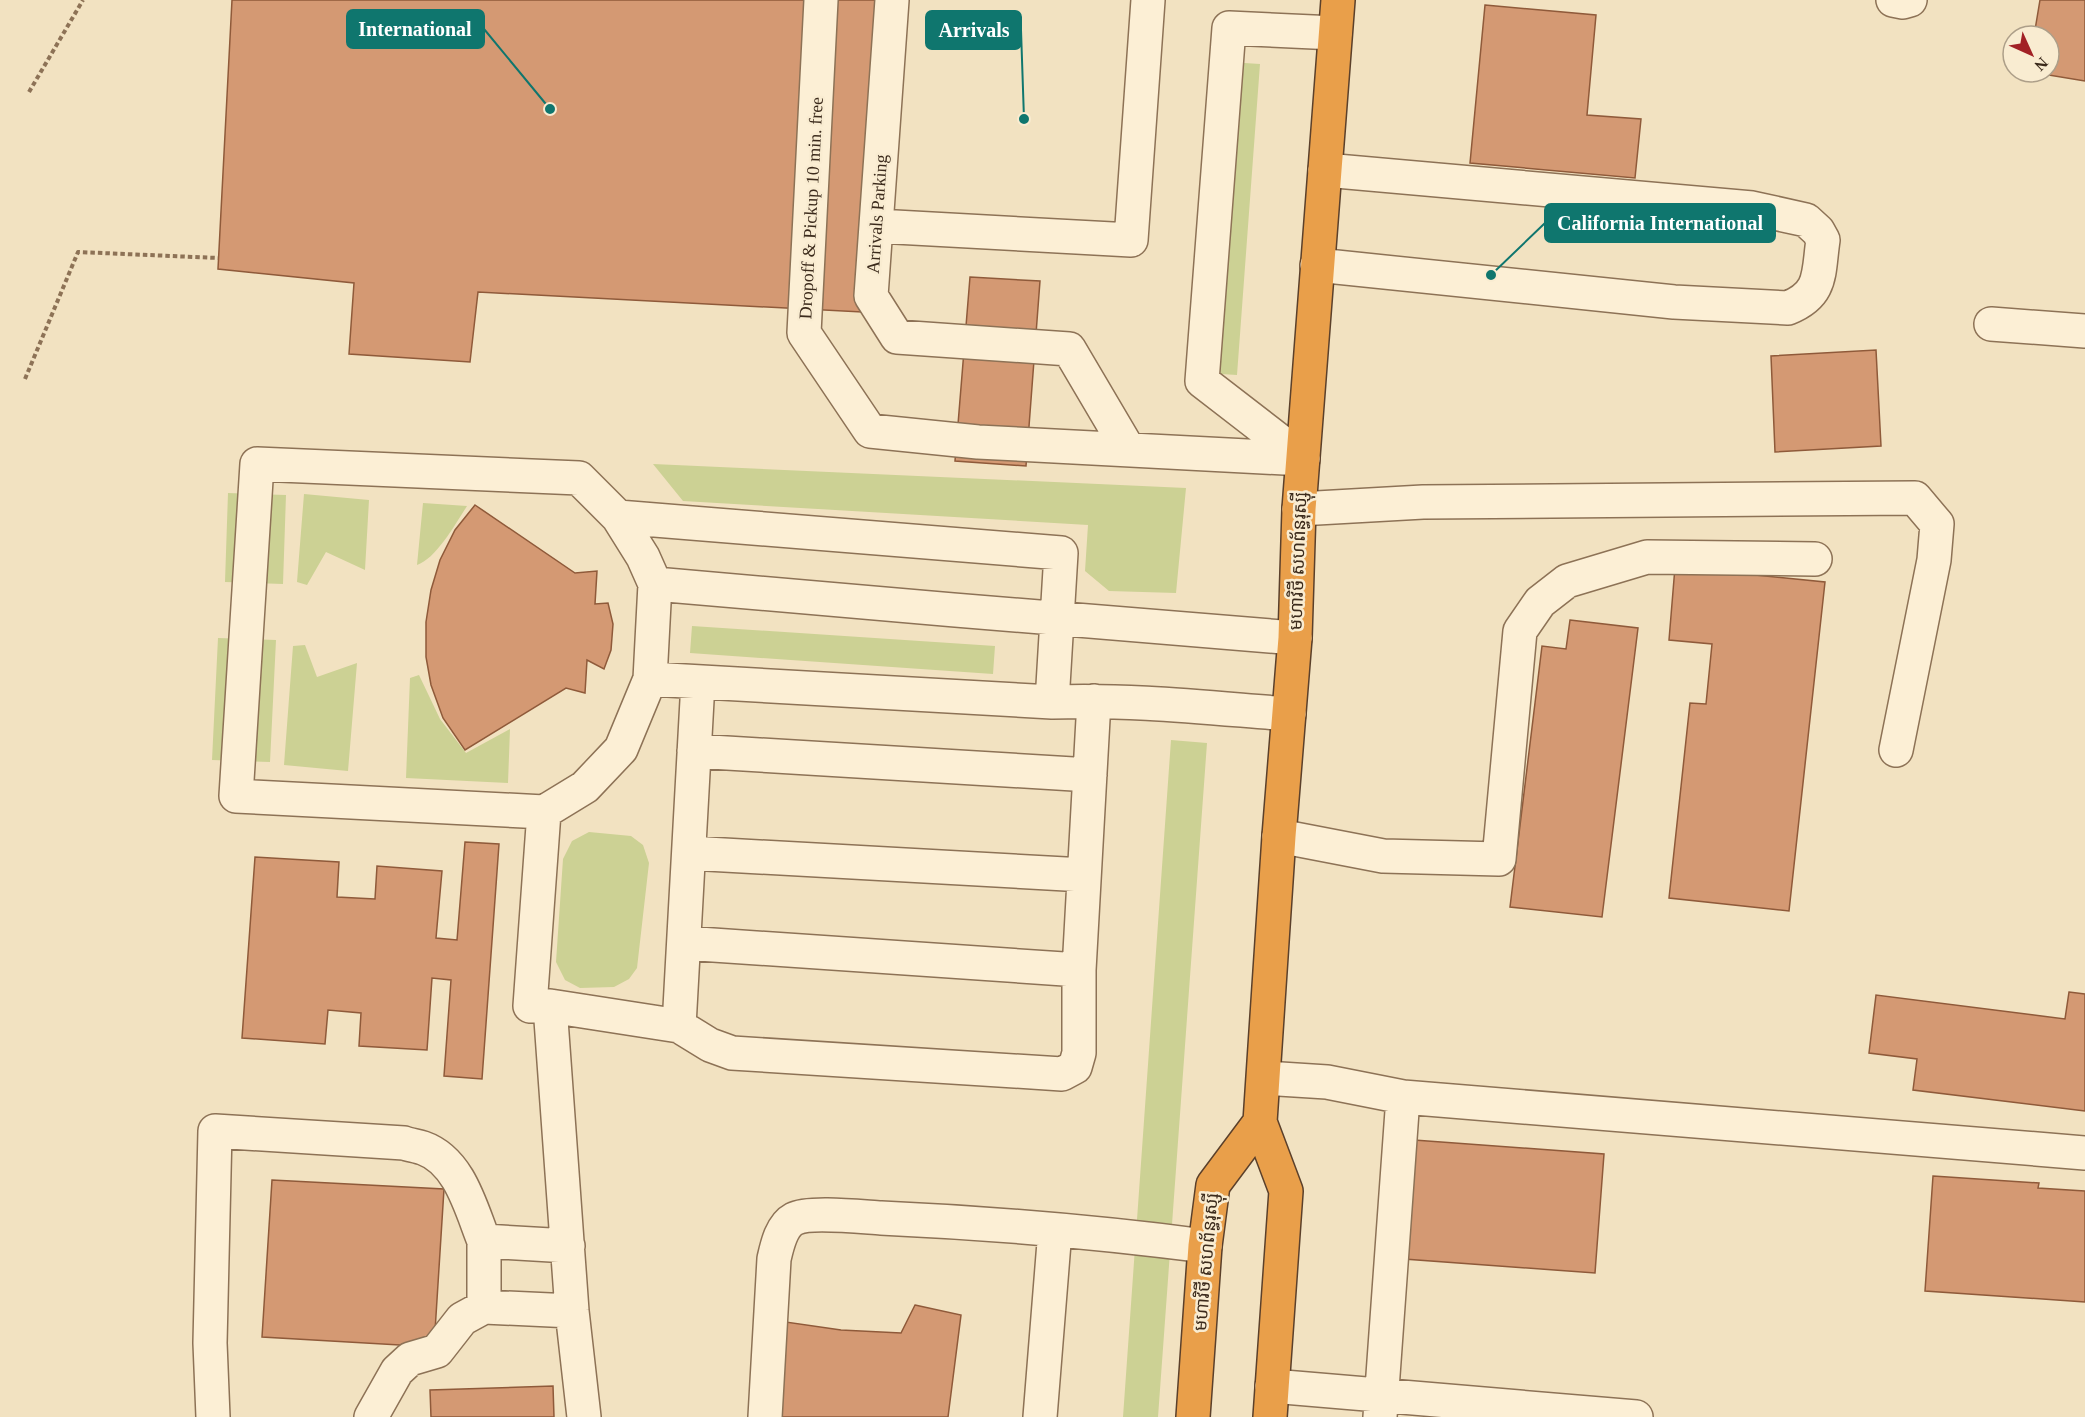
<svg xmlns="http://www.w3.org/2000/svg" width="2085" height="1417" font-family="'Times New Roman','Noto Sans Khmer',serif">
	<rect width="100%" height="100%" fill="#f2e2c1"/>
	<!-- green -->
	<path fill="#ccd194" d="M1229,62L1260,64L1237,375L1205,373Z
		M653,464L1186,488L1176,593L1109,591L1085,571L1088,525L683,501Z
		M228,493L286,495L283,584L225,582Z
		M304,494L369,500L365,570L326,552L307,585L297,582Z
		M423,503L467,506C456,523 436,559 417,565Z
		M692,626L995,646L993,674L690,653Z
		M218,638L276,640L270,762L212,760Z
		M305,645L317,677L357,663L348,771L284,765L293,646Z
		M419,675L440,719L466,753L510,729L508,783L406,778L410,678Z
		M1171,740L1207,743L1158,1417H1123Z
		M589,832L631,836L643,845L649,863L637,968L629,979L614,987L580,988L565,980L556,962L563,859L572,841Z"/>
	<!-- building -->
	<path fill="#d49973" stroke="#8f5a3a" stroke-width="1.5" d="M232,0H882L862,312L478,292L470,362L349,354L354,283L218,269Z
		M2040,0H2085V81L2031,72H2049V36H2034Z
		M1485,5L1596,15L1587,115L1641,119L1635,178L1470,163Z
		M970,277L1040,281L1026,466L955,461Z
		M1876,350L1881,446L1775,452L1771,356Z
		M475,505L575,573L597,571L595,604L608,603L613,624L611,650L604,669L587,660L585,693L566,688L465,750L443,718L431,685L426,657V622L431,590L440,560L455,530Z
		M1675,567L1825,582L1789,911L1669,898L1690,703L1706,704L1712,644L1669,640Z
		M1570,620L1638,628L1602,917L1510,907L1542,646L1566,649Z
		M465,842L499,844L482,1079L444,1076L451,980L432,978L427,1050L359,1046L361,1013L328,1010L325,1044L242,1038L255,857L339,862L337,897L375,899L377,866L442,871L436,938L457,940Z
		M2069,992L2085,994V1111L1913,1090L1917,1059L1869,1053L1876,995L2065,1019Z
		M1414,1140L1604,1154L1595,1273L1404,1259Z
		M1933,1176L2039,1183L2038,1188L2085,1191V1302L1925,1291Z
		M272,1180L444,1189L434,1347L262,1337Z
		M915,1305L961,1315L948,1417H778L786,1322L841,1330L901,1333Z
		M553,1386L554,1417H431L430,1390Z"/>
	<g fill="none" stroke-linecap="round" stroke-linejoin="round">
		<!-- minor casing -->
		<g stroke="#8d7256" stroke-width="36">
			<path id="minor" d="M821,0L804,333L870,431L978,442L1303,459
				M892,0L871,296L897,337L1069,349L1128,449
				M1893,0L1903,2L1910,0
				M877,226L1131,240L1148,0
				M1317,265L1674,302L1788,308C1823,294 1818,273 1823,240L1818,231L1806,220L1752,208L1325,170
				M1991,324L2085,331
				M1303,459L1202,381L1229,28L1335,33
				M257,464L579,478L618,517L643,557L655,584L650,679L621,749L585,787L544,812L236,796Z
				M1299,509L1423,502L1915,498L1937,524L1934,560L1896,750
				M618,517L1061,553L1052,702
				M655,584C868,602 1082,622 1295,638
				M650,679L1052,702C1131,699 1210,708 1289,714
				M694,751L1090,775
				M544,812L530,1006H550L679,1026L698,682
				M1279,836L1383,856L1499,859L1520,631L1540,602L1567,581L1647,557L1815,559
				M689,853L1084,875
				M684,943L1079,970
				M550,1006L572,1311L584,1417
				M679,1026L710,1045L732,1053L1062,1074L1075,1067L1079,1053V970L1094,701
				M1264,1078L1327,1082L1403,1097L2085,1153
				M484,1241V1307
				M1272,1386L1636,1417
				M213,1417L210,1343L215,1131L404,1143C410,1145 417,1146 423,1148C460,1161 471,1209 484,1241L568,1246
				M371,1417L397,1371L410,1359L437,1351L462,1319L484,1307L572,1311
				M765,1417L774,1259C777,1246 781,1226 794,1219C809,1211 863,1217 881,1218C990,1223 1098,1232 1205,1246
				M1040,1417L1055,1230
				M1380,1417L1403,1097"/>
		</g>
		<!-- highway casing -->
		<g stroke="#5b402b" stroke-width="36">
			<path id="highway" d="M1193,1417L1205,1246L1213,1185L1260,1122
				M1270,1417L1286,1191L1260,1122L1279,836L1295,638L1299,509L1338,0"/>
		</g>
		<!-- path -->
		<path stroke="#8d7256" stroke-width="4" stroke-dasharray="4.5 3" stroke-linecap="butt" d="M29,92L83,0
			M25,379L78,252L218,258"/>
		<!-- minor -->
		<use href="#minor" stroke="#fcefd5" stroke-width="33"/>
		<!-- highway -->
		<use href="#highway" stroke="#e99f4a" stroke-width="33"/>
	</g>
	<g text-anchor="middle" dominant-baseline="central" stroke-width="5" stroke-linejoin="round" paint-order="stroke">
		<!-- street labels -->
		<g font-size="18" fill="#3c2b1c" stroke="#f9ecd1">
			<text transform="translate(811 208) rotate(-87)">Dropoff &amp; Pickup 10 min. free</text>
			<text transform="translate(877 214) rotate(-86)">Arrivals Parking</text>
			<text transform="translate(1298 561) rotate(-88)">មហាវិថី សហព័ន្ធរុស្ស៊ី</text>
			<text transform="translate(1206 1262) rotate(-85)">មហាវិថី សហព័ន្ធរុស្ស៊ី</text>
		</g>
	</g>
	<!-- callouts -->
	<path fill="none" stroke="#0f766e" stroke-width="2" d="M550 109L484 29M1024 119L1021 30M1491 275L1545 223"/>
	<g fill="#0f766e" stroke="#f9ecd1" stroke-width="2">
		<circle cx="550" cy="109" r="6"/>
		<circle cx="1024" cy="119" r="6"/>
		<circle cx="1491" cy="275" r="6"/>
	</g>
	<g fill="#0f766e" stroke="#0f766e" stroke-width="2">
		<rect x="347" y="10" width="137" height="38" rx="6"/>
		<rect x="926" y="11" width="95" height="38" rx="6"/>
		<rect x="1545" y="204" width="230" height="38" rx="6"/>
	</g>
	<g font-size="20" text-anchor="middle" font-weight="bold" fill="#fff">
		<text x="415" y="36">International</text>
		<text x="974" y="37">Arrivals</text>
		<text x="1660" y="230">California International</text>
	</g>
	<!-- north arrow -->
	<g transform="translate(2031 54) rotate(135)"><circle r="28" fill="#f9ecd1" stroke="#ad9f89" stroke-width="1.5"/>
	<path d="M0-4.5L10 22L0 15L-10 22Z" fill="#a22125"/>
	<text y="-9" font-size="16" font-weight="bold" text-anchor="middle" fill="#3c2b1c">N</text>
	</g>
</svg>
